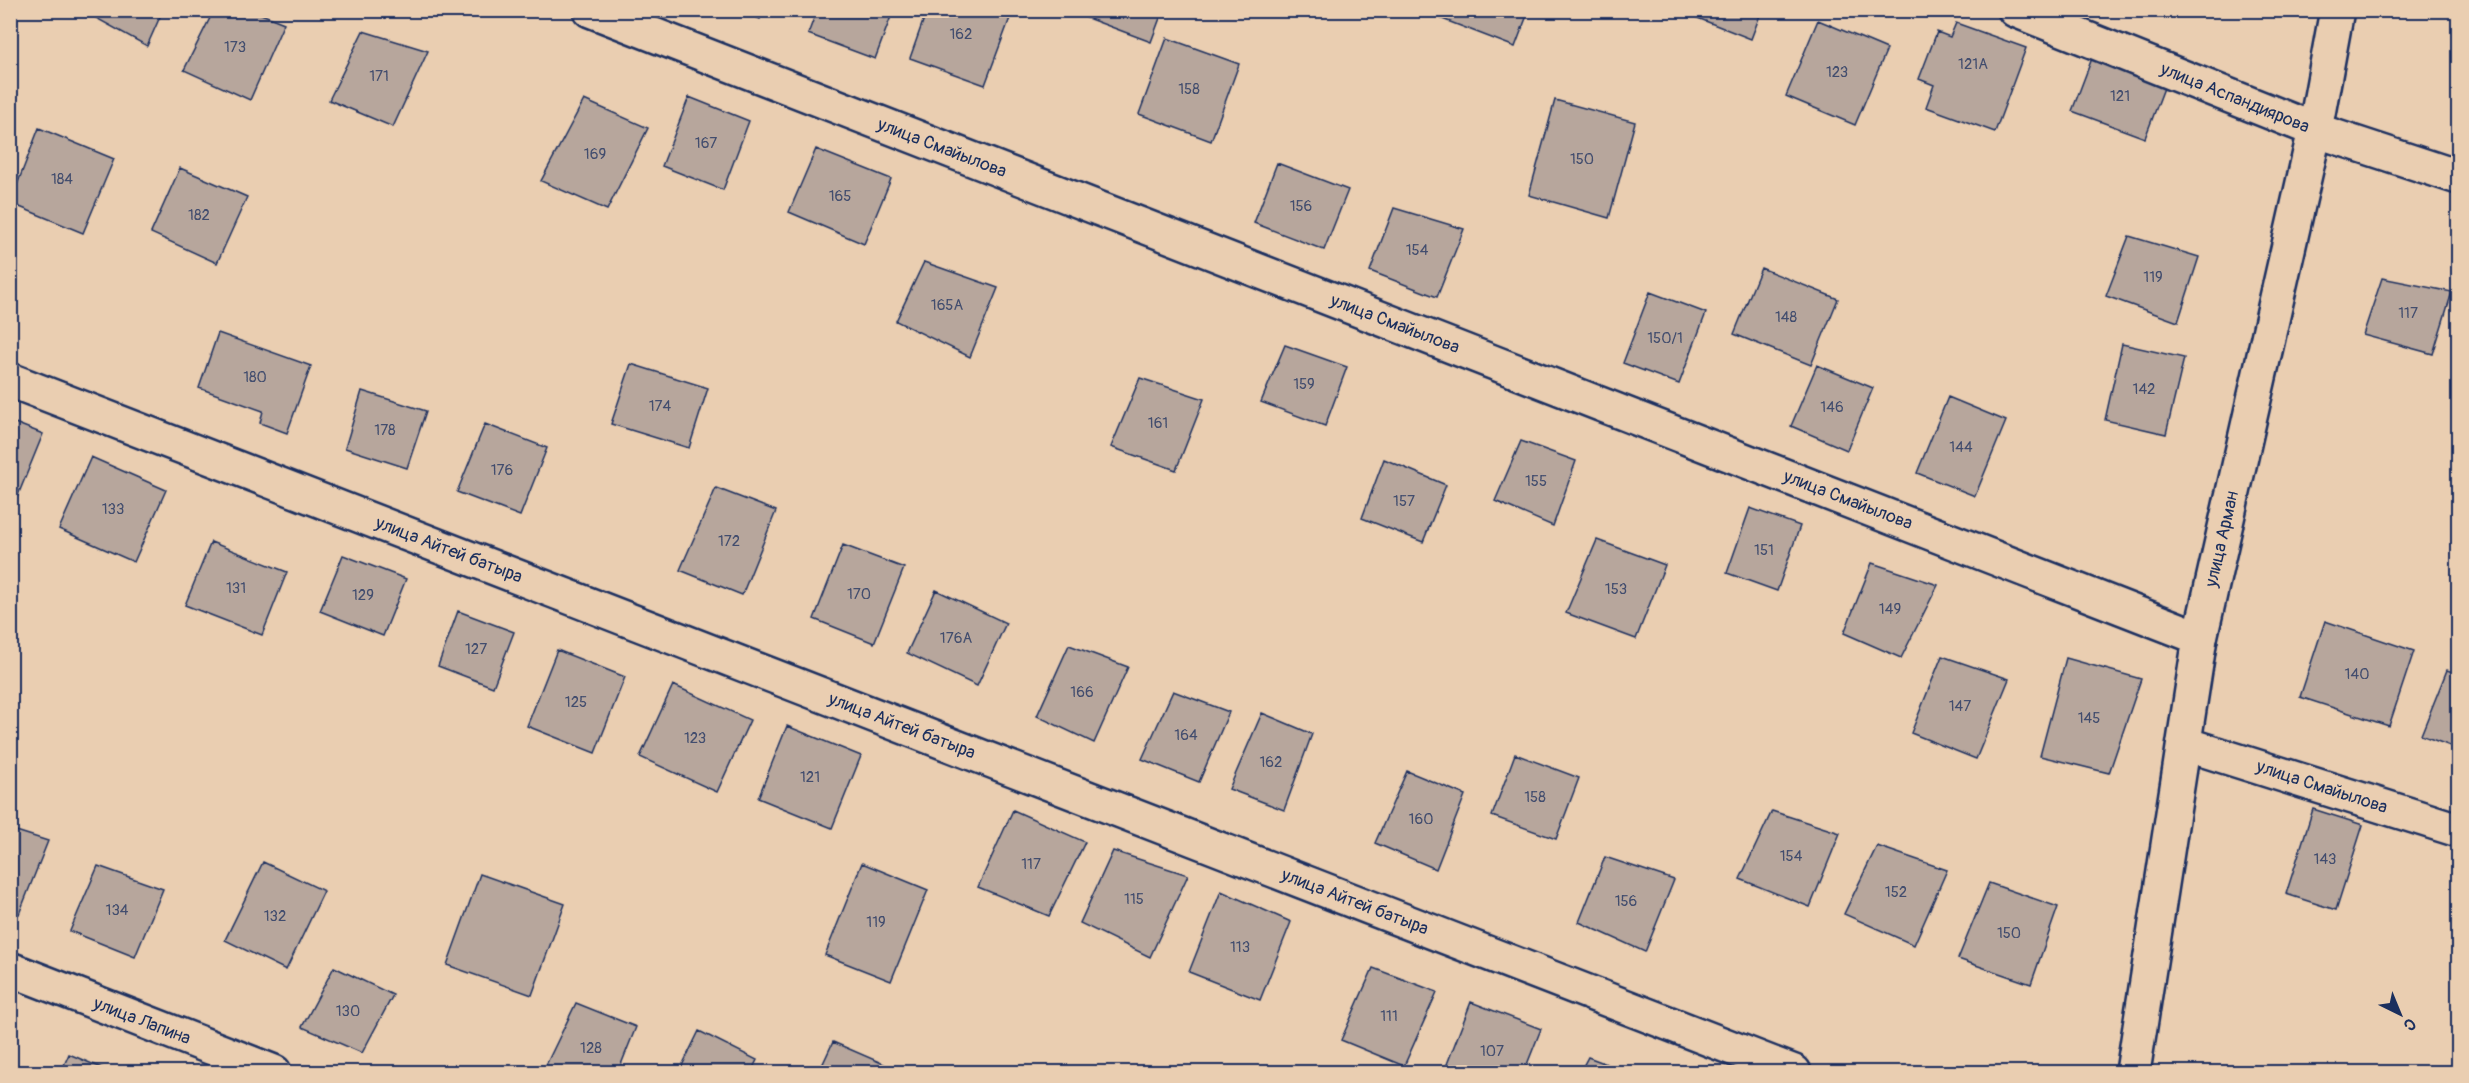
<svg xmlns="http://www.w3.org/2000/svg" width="2469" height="1083" font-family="Pangolin,sans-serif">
	<rect width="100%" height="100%" fill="#eaceb1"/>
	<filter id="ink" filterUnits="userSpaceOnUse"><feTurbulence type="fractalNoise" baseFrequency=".0167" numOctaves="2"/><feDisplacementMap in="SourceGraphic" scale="12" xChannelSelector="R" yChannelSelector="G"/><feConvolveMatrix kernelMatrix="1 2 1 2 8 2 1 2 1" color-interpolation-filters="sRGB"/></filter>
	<g filter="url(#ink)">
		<!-- building -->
		<path fill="#b7a69c" stroke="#1b2f5e" stroke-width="1.5" d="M88,10H163L147,46L87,13Z
			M214,10H251L284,23L250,100L184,70Z
			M739,10H764L760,19Z
			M817,10H893V11L875,59L808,34Z
			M927,10H1013L985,85L910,58Z
			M1066,10H1163L1151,42Z
			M1419,10H1529L1515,47Z
			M1686,10H1762L1751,39L1685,13Z
			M1818,20L1887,49L1855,125L1786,96Z
			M1956,23L2026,48L1995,132L1926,107L1934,85L1919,79L1937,32L1950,37Z
			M363,31L428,51L393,127L329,100Z
			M1167,38L1239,64L1211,141L1139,114Z
			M2094,53L2167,80L2145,138L2072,111Z
			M689,97L749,121L723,190L662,166Z
			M584,100L648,128L607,210L541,181Z
			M1555,100L1635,122L1609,218L1529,195Z
			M39,128L114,159L83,233L10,203Z
			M816,149L891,179L864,244L789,212Z
			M1277,163L1348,190L1324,250L1254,223Z
			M180,168L247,197L217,263L151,233Z
			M1394,208L1464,229L1437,297L1370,271Z
			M2129,236L2199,257L2178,322L2106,296Z
			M924,262L998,288L970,357L896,321Z
			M1761,268L1838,299L1811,365L1734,334Z
			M2382,278L2452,292L2433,354L2363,335Z
			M1650,292L1706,313L1679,384L1623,363Z
			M218,333L311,366L287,433L260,423L263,411L199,388Z
			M2122,344L2184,358L2166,434L2105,420Z
			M1285,345L1347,367L1325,426L1261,402Z
			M631,364L708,388L689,448L611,424Z
			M1817,365L1873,388L1847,450L1791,426Z
			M1140,378L1204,399L1176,470L1111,447Z
			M362,391L426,411L407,468L345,448Z
			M1948,397L2006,421L1975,496L1917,473Z
			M10,421L43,434L14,505L10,503Z
			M485,424L547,448L520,516L457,492Z
			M1521,441L1576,461L1553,526L1495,501Z
			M91,457L166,490L134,562L59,529Z
			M1384,459L1446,485L1423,542L1362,518Z
			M716,488L776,511L742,595L680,570Z
			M1750,508L1800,526L1777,591L1727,573Z
			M1597,540L1665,565L1636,639L1566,613Z
			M211,542L287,572L262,635L185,605Z
			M843,545L904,568L874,643L814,619Z
			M343,555L406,579L383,636L320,611Z
			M1872,563L1938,585L1901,658L1844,633Z
			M936,590L1006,623L977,686L907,653Z
			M458,611L514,632L493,687L438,666Z
			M2325,621L2414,651L2389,726L2300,697Z
			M1069,645L1128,667L1094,743L1037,716Z
			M557,650L625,677L595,753L527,726Z
			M1942,656L2009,679L1976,759L1911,733Z
			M2066,658L2141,679L2109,773L2040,756Z
			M2447,670L2458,674V749L2421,735Z
			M673,685L750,720L717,792L640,757Z
			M1173,691L1229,712L1199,782L1142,759Z
			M1262,713L1312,734L1284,810L1229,789Z
			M787,726L861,756L832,828L758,798Z
			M1515,754L1579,778L1556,839L1492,816Z
			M1407,771L1465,795L1436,869L1375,843Z
			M2313,809L2363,825L2336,910L2286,894Z
			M1013,810L1085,842L1049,916L978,887Z
			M1772,811L1840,833L1810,907L1740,879Z
			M10,829L48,841L19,914L10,910Z
			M1877,846L1947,870L1914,945L1844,914Z
			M1113,851L1188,875L1150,957L1080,923Z
			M1605,857L1674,880L1645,952L1579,922Z
			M263,862L324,891L286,970L225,940Z
			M862,863L928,890L891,981L825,955Z
			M98,866L163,889L135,957L70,931Z
			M480,874L565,904L532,995L447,965Z
			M1989,883L2058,907L2031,984L1958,959Z
			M1221,891L1291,922L1260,1000L1189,972Z
			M334,967L393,995L362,1053L302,1027Z
			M1373,968L1437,992L1404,1066L1341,1040Z
			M1471,1002L1541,1029L1524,1072H1444Z
			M576,1003L636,1027L618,1072H551L544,1069Z
			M699,1031L757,1060L751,1072H679Z
			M833,1042L891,1067L888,1072H819Z
			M69,1054L111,1072H61Z
			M1588,1057L1628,1072H1580Z"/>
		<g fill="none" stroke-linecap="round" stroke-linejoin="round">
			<!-- street casing -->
			<g stroke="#1b2f5e" stroke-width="38">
				<path id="street" d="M590,10L2200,638
					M10,380L1794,1072
					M2185,744L2458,830
					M10,969L274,1072"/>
			</g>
			<!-- secondary casing -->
			<g stroke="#1b2f5e" stroke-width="38">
				<path id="secondary" d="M2015,10L2315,130L2458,177
					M2133,1072L2200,638L2315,130L2337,10"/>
			</g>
			<!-- street -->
			<use href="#street" stroke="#eaceb1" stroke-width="33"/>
			<!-- secondary -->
			<use href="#secondary" stroke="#eaceb1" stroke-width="33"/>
		</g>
	</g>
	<g text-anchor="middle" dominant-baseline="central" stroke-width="4.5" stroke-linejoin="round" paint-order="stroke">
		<!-- number labels -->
		<g font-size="15" fill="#424d6e">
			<text x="961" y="34">162</text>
			<text x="235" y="47">173</text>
			<text x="1973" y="64">121А</text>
			<text x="1837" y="72">123</text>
			<text x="379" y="76">171</text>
			<text x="1189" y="89">158</text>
			<text x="2120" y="96">121</text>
			<text x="706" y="143">167</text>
			<text x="595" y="154">169</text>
			<text x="1582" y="159">150</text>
			<text x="62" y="179">184</text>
			<text x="840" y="196">165</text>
			<text x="1301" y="206">156</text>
			<text x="199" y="215">182</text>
			<text x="1417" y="250">154</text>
			<text x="2153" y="277">119</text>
			<text x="947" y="305">165А</text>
			<text x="2408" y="313">117</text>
			<text x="1786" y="317">148</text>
			<text x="1665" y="338">150/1</text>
			<text x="255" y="377">180</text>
			<text x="1304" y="384">159</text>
			<text x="2144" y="389">142</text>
			<text x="660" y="406">174</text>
			<text x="1832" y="407">146</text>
			<text x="1158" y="423">161</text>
			<text x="385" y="430">178</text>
			<text x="1961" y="447">144</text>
			<text x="502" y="470">176</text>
			<text x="1536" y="481">155</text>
			<text x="1404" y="501">157</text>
			<text x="113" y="509">133</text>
			<text x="729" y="541">172</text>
			<text x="1764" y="550">151</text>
			<text x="236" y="588">131</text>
			<text x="1616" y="589">153</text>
			<text x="859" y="594">170</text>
			<text x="363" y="595">129</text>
			<text x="1890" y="609">149</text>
			<text x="956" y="638">176А</text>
			<text x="476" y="649">127</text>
			<text x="2357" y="674">140</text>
			<text x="1082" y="692">166</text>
			<text x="576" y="702">125</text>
			<text x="1960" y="706">147</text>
			<text x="2089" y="718">145</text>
			<text x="1186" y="735">164</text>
			<text x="695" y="738">123</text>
			<text x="1271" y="762">162</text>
			<text x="810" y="777">121</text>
			<text x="1535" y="797">158</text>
			<text x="1421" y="819">160</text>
			<text x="1791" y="856">154</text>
			<text x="2325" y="859">143</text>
			<text x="1031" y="864">117</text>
			<text x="1896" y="892">152</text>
			<text x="1134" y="899">115</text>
			<text x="1626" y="901">156</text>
			<text x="117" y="910">134</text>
			<text x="275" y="916">132</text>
			<text x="876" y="922">119</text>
			<text x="2009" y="933">150</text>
			<text x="1240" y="947">113</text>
			<text x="348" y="1011">130</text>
			<text x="1389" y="1016">111</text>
			<text x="591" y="1048">128</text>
			<text x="1492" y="1051">107</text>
		</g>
		<!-- street labels -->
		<g font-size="18" fill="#1b2f5e" stroke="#eaceb1">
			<text transform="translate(2235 98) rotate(22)">улица Аспандиярова</text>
			<text transform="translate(942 148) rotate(21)">улица Смайылова</text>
			<text transform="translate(1395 324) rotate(21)">улица Смайылова</text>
			<text transform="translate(1848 500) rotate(21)">улица Смайылова</text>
			<text transform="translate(2222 539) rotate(-77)">улица Арман</text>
			<text transform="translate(449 550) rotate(21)">улица Айтей батыра</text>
			<text transform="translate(902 726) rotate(21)">улица Айтей батыра</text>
			<text transform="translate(2322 787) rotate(18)">улица Смайылова</text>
			<text transform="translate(1355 902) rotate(21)">улица Айтей батыра</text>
			<text transform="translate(142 1021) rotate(21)">улица Лапина</text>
		</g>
	</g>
	<!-- margin -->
	<rect width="2469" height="1083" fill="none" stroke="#eaceb1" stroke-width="36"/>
	<rect x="18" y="18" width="2433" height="1047" fill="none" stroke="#1b2f5e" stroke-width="2" filter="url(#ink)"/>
	<!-- north arrow -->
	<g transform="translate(2400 1014) rotate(137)" stroke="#eaceb1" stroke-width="4.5" paint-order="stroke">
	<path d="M0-4.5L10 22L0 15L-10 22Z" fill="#1b2f5e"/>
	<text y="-9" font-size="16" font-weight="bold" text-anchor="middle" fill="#1b2f5e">С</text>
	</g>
</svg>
